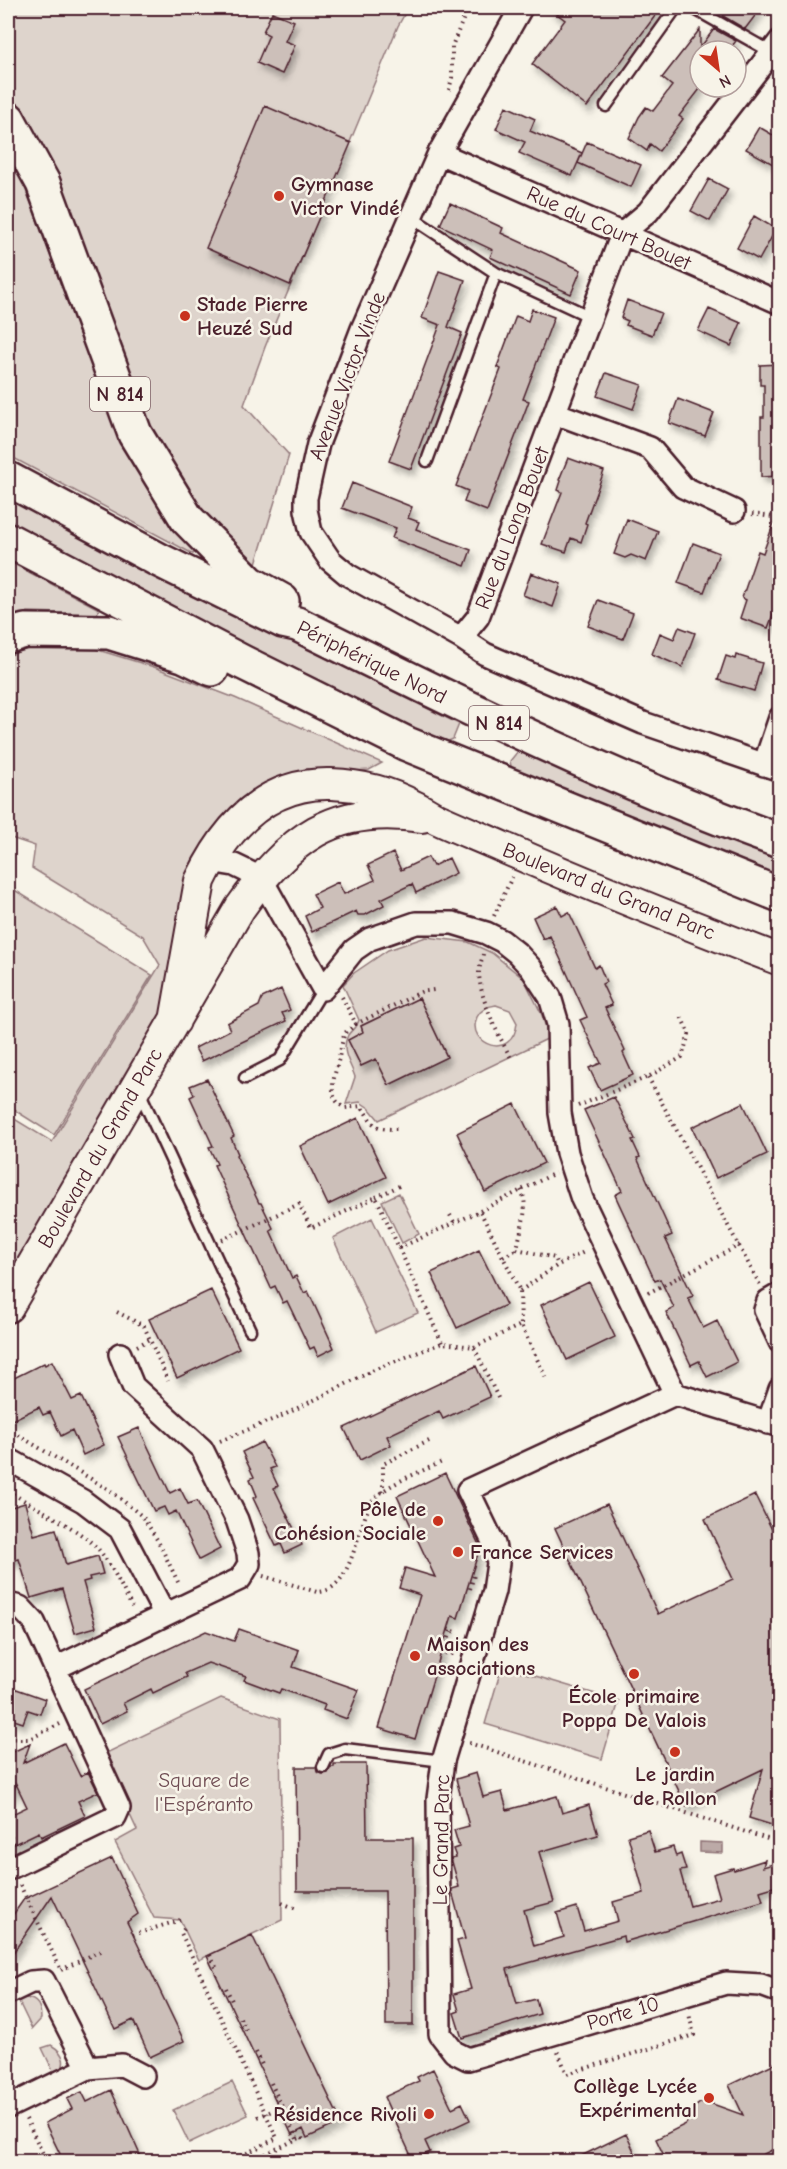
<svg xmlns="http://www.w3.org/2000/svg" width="787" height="2169" font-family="'Comic Neue',sans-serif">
	<defs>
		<filter id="shadow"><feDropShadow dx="3.5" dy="6" stdDeviation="3" flood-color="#0004"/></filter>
	</defs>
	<rect width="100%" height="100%" fill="#f7f3e8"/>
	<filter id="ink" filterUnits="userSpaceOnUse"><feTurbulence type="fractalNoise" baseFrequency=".0167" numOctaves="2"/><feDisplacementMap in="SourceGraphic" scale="12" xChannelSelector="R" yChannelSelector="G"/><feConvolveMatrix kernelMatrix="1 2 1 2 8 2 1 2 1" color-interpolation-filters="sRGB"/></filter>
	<g filter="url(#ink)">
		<!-- green -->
		<path fill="#ded4cc" stroke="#947a7c" stroke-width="1.5" fill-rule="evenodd" d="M8,8H408L398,26L265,347L244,405L289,455L250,583L187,519L8,119Z
			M8,144L32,206L99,387L160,506L198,548L193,554L8,455Z
			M8,492L322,656L459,724L453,739L444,743L370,711L8,527Z
			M8,561L99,609L97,614L28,612L8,618Z
			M88,647L154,667L235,698L382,763L369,770L307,774L202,851L171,1001L8,1290V1115L52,1142L160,965L143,936L32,868L35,846L8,837V656L24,649Z
			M523,748L779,852V881L512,772L510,761L518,751Z
			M8,886L152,975L54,1135L8,1106Z
			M426,937L468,942L492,953L524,979L542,1015L549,1038L379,1120L369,1108L360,1102L346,1104L355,1077C350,1062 340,1051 348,1035C352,1029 357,1027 359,1020L343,985L354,973L388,950ZM419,998L447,1057L389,1085L376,1059L361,1066L348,1040L363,1032L361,1026ZM496,1005L510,1010L517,1023C513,1062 465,1045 477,1017C481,1009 488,1006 496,1005Z
			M399,1193L419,1234L402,1243L382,1201Z
			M372,1218L418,1313L376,1332L333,1238Z
			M502,1666L619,1701L602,1759L485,1724Z
			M221,1698L280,1719L282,1920L199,1960L180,1920L154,1918L115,1842L137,1830L102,1755Z
			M25,1998C38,1999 41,2007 41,2019L32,2029L18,2000Z
			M51,2045C65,2053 68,2065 56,2077L42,2048Z
			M232,2082L248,2115L189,2143L173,2110Z"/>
		<!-- water -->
		<path fill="#bcaaa7" stroke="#8e7275" stroke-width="1.5" d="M700,1842L723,1843V1853L700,1852Z"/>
		<!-- building -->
		<path fill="#ccbfb9" stroke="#4a1f2b" stroke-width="1.5" filter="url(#shadow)" d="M549,8H661L587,107L532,64L565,20Z
			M730,8H761L745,29L723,16Z
			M272,12L294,21L285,41L295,45L282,74L257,63L269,35L263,32Z
			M700,29V48L714,29L736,41L728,51H700V89L679,116L683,119L659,151L650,144L647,151L629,138L639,117L646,107L653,111L672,86L662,78Z
			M265,106L351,143L290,285L206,248Z
			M506,106L535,119L530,131L582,153L572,176L519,153L525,142L496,129Z
			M759,127L780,139V168L746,149Z
			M587,142L641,165L631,187L578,163Z
			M709,179L728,189L710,221L691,211Z
			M450,203L503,228L501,233L581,270L571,294L490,257L493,250L440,225Z
			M754,216L776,229L759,260L737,248Z
			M439,271L465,280L448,327L462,333L411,469L389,461L440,325L422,318Z
			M627,300L661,313L652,335L626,325L628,321L621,318Z
			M532,309L554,317L523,399L529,401L487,511L464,502L468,491L456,486L501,369L497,367L516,316L528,321Z
			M709,309L741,323L731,346L698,331Z
			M780,364V476L761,477V417H764V385H760V365Z
			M606,373L642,385L633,409L597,396Z
			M678,399L714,413L705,436L669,423Z
			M568,458L604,471L585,523L587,524L581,542L571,538L566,552L542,544L562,492L558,490L561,481L559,480Z
			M352,483L412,507L408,518L419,522L416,529L471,550L465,566L392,538L396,528L342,508Z
			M777,514H780V596L768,628L740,618L746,600L742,598L758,551L763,553Z
			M627,519L658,531L646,561L631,555L625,558L614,554Z
			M693,543L719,553L704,592L678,583Z
			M531,573L561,584L553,607L523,595Z
			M598,600L633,613L623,639L588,626Z
			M679,627L695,633L682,667L652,654L660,633L674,639Z
			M736,655L762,663L754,691L718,680L726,656L735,659Z
			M393,853L401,870L428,857L433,866L449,858L456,873L416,893L412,884L381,899L384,905L365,915H358L356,911L312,932L305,916L320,908L313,894L338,882L344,894L375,880L368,865Z
			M557,906L562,916L569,912L595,968L599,965L606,982L602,984L612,1005L605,1008L625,1051L623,1053L633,1075L600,1090L589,1068L601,1063L580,1020L587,1017L550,936L543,939L533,917Z
			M281,989L290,1010L282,1013L286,1021L202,1061L195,1048L230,1030L227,1023L259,1006L262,998Z
			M419,998L447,1057L389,1085L376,1059L361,1066L348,1040L363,1032L361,1026Z
			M207,1079L234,1136L231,1138L238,1154L236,1155L259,1203H261L273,1228L270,1230L292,1278L296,1276L304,1293L308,1291L334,1348L318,1356L314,1347L310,1349L287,1301L283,1303L275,1286L271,1288L214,1165L217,1164L209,1147L213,1146L190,1097L194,1095L190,1086Z
			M614,1097L635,1139L632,1140L640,1157L637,1158L672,1235L665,1238L693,1296L688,1298L703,1328L717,1321L737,1362L707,1377L699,1361L691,1365L666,1312L674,1308L660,1279L655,1281L615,1195L622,1191L584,1110Z
			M743,1103L767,1154L716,1178L692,1127Z
			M515,1104L544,1163L485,1192L457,1133Z
			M358,1118L386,1177L328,1205L300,1146Z
			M479,1250L506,1305L457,1328L431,1273Z
			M589,1282L615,1337L567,1360L541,1305Z
			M211,1290L239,1348L177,1378L149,1319Z
			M52,1361L72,1400L81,1396L104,1445L83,1455L72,1430L61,1436L50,1412L43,1415L39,1407L8,1422V1381L44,1363L45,1365Z
			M476,1366L490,1397L443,1419L439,1411L387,1436L391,1445L360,1460L344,1428Z
			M139,1428L170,1493L180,1488L188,1504L197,1501L220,1549L199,1560L176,1511L168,1515L164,1507L154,1511L118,1437Z
			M262,1442L275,1467L270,1469L278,1486L274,1488L302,1545L285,1553L281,1544L276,1546L253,1498L257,1496L250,1479L254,1477L242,1452Z
			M445,1473L480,1547L458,1618L452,1616L415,1739L379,1728L420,1595L399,1588L405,1568L435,1577L397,1496Z
			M755,1495L780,1546V1812L775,1826L749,1818L763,1769L686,1806L555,1528L607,1504L658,1614L733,1579L705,1519Z
			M25,1503L34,1535L56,1529L66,1565L98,1556L103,1574L89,1577L90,1580L83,1582L96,1627L75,1633L62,1589L31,1598L19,1559L8,1562V1542L13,1541L8,1521V1508Z
			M239,1629L299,1650L293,1667L359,1690L347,1719L323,1710L325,1705L281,1689L279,1693L244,1680L246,1676L208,1663L185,1673L187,1677L153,1693L151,1689L123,1703L127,1711L100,1724L84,1689L206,1631L234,1641Z
			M8,1686L45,1699L40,1714L28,1710L23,1723L8,1718Z
			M64,1743L80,1776L88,1772L98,1792L78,1801L85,1816L41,1837L39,1832L8,1847V1816L27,1807L16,1784L10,1800L8,1799V1754L30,1744L23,1763Z
			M334,1764H366L367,1838H413V2025H386L385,1891H297L296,1767H316L317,1772L323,1774L328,1773L331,1767H334Z
			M476,1773L483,1797L502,1792L507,1810L557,1796L562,1813L589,1805L598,1835L539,1852L554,1902L524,1910L534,1946L564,1937L557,1913L577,1907L584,1931L618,1921L613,1902L644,1893L628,1836L648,1830L655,1852L673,1847L676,1856L681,1854L686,1870L680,1871L690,1906L720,1898L713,1874L733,1868L734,1870L765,1860L763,1867L780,1862V1885L760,1891L763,1901L624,1942L623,1936L507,1969L517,2004L536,1999L540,2014L462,2038L454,2013L459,2011L454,1994L471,1989L457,1941L465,1939L452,1892V1889L459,1887L451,1858L456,1857L453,1849L459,1847L454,1830L469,1826L456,1779Z
			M112,1858L138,1914L127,1922L184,2041L150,2057L133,2020L115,2029L52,1896L8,1960V1922L24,1899Z
			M252,1935L341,2122L307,2138L303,2129L292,2135L207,1956Z
			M775,2063L780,2071V2146L748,2162H667L656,2139L686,2124L695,2107L700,2103L707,2102L743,2115L729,2085Z
			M433,2069L452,2108L462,2103L470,2120L425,2141L430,2152L413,2160L384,2097L419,2081L417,2077Z
			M111,2090L141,2157L133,2162H64L45,2123L72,2109L67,2099L75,2095L82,2092L87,2102Z
			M626,2134L639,2162H569Z"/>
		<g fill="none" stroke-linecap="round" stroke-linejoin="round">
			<!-- lane casing -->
			<g stroke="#4a1f2b" stroke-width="15">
				<path id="lane" d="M693,8L771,52
					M606,106L676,8
					M411,217L496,273L591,317
					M427,461L496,273
					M245,1078L280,1060L323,989
					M139,1091L250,1330
					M323,1767L329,1754L345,1749L443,1761"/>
			</g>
			<!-- street casing -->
			<g stroke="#4a1f2b" stroke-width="26">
				<path id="street" d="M521,8L439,153L362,329L318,444L306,498V510L311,532L330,560L348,575L461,638L485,654L643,723L780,770
					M439,153L780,303
					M555,413L650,448L683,487L734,511
					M461,638L478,617L622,234L648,212L780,41
					M764,765L780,718
					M210,861L234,865L261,878L323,989L354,950L370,939L416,923H453L486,933L502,941L517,953L531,968L550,997L558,1024L560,1113L567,1153L582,1199L675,1394
					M780,1294L768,1301L765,1310L780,1342
					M120,1354L133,1386L202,1449L237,1520L248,1553L249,1564L240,1579L165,1615
					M675,1394L468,1490L494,1544L498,1563L494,1591L443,1761L438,1799L440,2034L454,2052L468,2059L726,1983L761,1985L780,1992
					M675,1394L780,1426
					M768,1423L780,1389
					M8,1459L83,1501L120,1529L165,1615L56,1668
					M8,1604L20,1607L34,1622L119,1808L115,1817L8,1869
					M8,1993L31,1982L44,1981L88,2068L8,2107
					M88,2068L122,2065L143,2076"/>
			</g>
			<!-- secondary casing -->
			<g stroke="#4a1f2b" stroke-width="34">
				<path id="secondary" d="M175,1021L200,881C226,827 266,782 331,784C359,785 389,792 414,806C423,810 432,817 442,821C464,831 487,840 509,850C598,889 689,925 780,960
					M8,1307L240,908C289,839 333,803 422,817"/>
			</g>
			<!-- highway casing -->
			<g stroke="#4a1f2b" stroke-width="38">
				<path id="highway" d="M8,119L43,183L135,434L187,519L250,583L282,601
					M8,479L159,560L283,621L297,624C455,702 613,781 780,841
					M8,540L242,662L407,744L780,895
					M8,636L25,631L109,632L183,655L212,669"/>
			</g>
			<!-- path -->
			<path stroke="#4a1f2b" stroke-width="4" stroke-dasharray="1.5 4.5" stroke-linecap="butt" d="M449,90L452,78V46L468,8
				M752,514L780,518
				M494,916L512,877
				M483,954C482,960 479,967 479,973C480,1001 499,1036 512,1060
				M342,997L356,1024L421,992L434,990
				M356,1024C353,1027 348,1030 345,1033C342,1040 341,1049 339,1057C336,1074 324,1097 345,1108L361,1106C376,1128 373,1129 400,1129
				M648,1077L760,1285
				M578,1106L648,1077L682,1057L689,1034L681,1016
				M521,1190C530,1207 520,1231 517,1249L555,1258L558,1265
				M376,1197L399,1186
				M480,1211L555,1173
				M450,1215L454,1222
				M222,1240L299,1204L311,1228L376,1197L442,1343
				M399,1248L480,1211L520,1291L521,1325
				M503,1257L517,1249
				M520,1291L558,1265L586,1251
				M648,1293L740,1245
				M117,1312L144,1326L168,1381
				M137,1346L150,1339
				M474,1347L521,1325L546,1378
				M8,1429L111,1491L143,1517L158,1541L179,1584
				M220,1441L284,1415L378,1368L442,1343L474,1347L499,1400
				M8,1491C32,1506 82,1530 99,1550C113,1567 122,1588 132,1607
				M383,1492V1464L433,1439
				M263,1576L317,1592C355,1592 356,1520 375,1498C390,1482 424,1471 444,1461
				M470,1589L474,1575
				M448,1629L456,1632
				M451,1631L444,1653L452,1654L455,1651
				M8,1739H29L60,1724
				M469,1743L780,1843
				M8,1831L14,1845
				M20,1885L60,1968
				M282,1903L297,1909
				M184,1929L181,1933L277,2138L229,2162
				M133,1935L180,1920
				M210,1955L218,1971
				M61,1970L100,1951
				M226,1988L233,2003
				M240,2018L248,2034
				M256,2052L263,2067
				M558,2052L567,2074L694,2035L689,2014
				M271,2083L297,2139
				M258,2117L279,2108
				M26,2119L47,2162
				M249,2162L297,2139L303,2137L304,2141"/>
			<!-- lane -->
			<use href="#lane" stroke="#f7f3e8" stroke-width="10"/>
			<!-- street -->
			<use href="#street" stroke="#f7f3e8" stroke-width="21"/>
			<!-- secondary -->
			<use href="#secondary" stroke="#f7f3e8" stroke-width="30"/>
			<!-- highway -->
			<use href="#highway" stroke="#f7f3e8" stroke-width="33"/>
		</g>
	</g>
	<!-- markers -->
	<g fill="#c8321e" stroke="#f7f3e8" stroke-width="2">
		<circle cx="279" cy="196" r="6"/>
		<circle cx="185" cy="316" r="6"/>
		<circle cx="438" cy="1521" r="6"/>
		<circle cx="458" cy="1552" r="6"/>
		<circle cx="415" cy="1656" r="6"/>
		<circle cx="634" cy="1674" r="6"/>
		<circle cx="675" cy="1752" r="6"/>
		<circle cx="709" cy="2098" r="6"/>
		<circle cx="429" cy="2114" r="6"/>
	</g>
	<g text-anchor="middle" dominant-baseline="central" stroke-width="5" stroke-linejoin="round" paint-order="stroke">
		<!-- shield labels -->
		<g fill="#f7f3e8" stroke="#7e5f64" stroke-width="1.5">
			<rect x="90" y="377" width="60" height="34" rx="4.5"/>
			<rect x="469" y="706" width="60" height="34" rx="4.5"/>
		</g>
		<g font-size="20" font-weight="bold" fill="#4a1f2b">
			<text x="120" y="394">N 814</text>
			<text x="499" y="723">N 814</text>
		</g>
		<!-- poi labels -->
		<g font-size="21" font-weight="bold" fill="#4a1f2b" stroke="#f7f3e8" text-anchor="start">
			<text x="291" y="184">Gymnase<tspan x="291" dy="24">Victor Vindé</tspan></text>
			<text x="197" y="304">Stade Pierre<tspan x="197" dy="24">Heuzé Sud</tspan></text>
			<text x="426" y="1509" text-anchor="end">Pôle de<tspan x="426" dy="24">Cohésion Sociale</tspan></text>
			<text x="470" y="1552">France Services</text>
			<text x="427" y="1644">Maison des<tspan x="427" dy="24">associations</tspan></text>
			<text x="634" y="1696" text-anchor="middle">École primaire<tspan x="634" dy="24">Poppa De Valois</tspan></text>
			<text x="675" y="1774" text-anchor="middle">Le jardin<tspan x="675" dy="24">de Rollon</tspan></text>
			<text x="697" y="2086" text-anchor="end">Collège Lycée<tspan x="697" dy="24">Expérimental</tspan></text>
			<text x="417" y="2114" text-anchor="end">Résidence Rivoli</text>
		</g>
		<!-- street labels -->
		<g font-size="21" fill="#4a1f2b" stroke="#f7f3e8">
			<text transform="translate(609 228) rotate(24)">Rue du Court Bouet</text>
			<text transform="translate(347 376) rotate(-69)">Avenue Victor Vinde</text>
			<text transform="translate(512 528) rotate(-69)">Rue du Long Bouet</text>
			<text transform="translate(372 662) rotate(26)">Périphérique Nord</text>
			<text transform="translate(609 891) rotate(22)">Boulevard du Grand Parc</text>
			<text transform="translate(100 1148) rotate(-60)">Boulevard du Grand Parc</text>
			<text transform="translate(441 1840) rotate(-89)">Le Grand Parc</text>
			<text transform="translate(623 2013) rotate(-16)">Porte 10</text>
		</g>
		<!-- park labels -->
		<g font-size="21" fill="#6f4c53" stroke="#f7f3e8">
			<text x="204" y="1780">Square de<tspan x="204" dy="24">l'Espéranto</tspan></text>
		</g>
	</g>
	<!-- margin -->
	<rect width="787" height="2169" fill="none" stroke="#f7f3e8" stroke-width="30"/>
	<rect x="15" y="15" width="757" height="2139" fill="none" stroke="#4a1f2b" stroke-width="2" filter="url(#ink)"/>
	<!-- north arrow -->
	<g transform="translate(718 69) rotate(151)"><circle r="28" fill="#f7f3e8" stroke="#b29e9c" stroke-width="1.5"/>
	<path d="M0-4.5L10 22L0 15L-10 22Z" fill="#c8321e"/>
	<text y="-9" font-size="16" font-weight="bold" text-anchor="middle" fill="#4a1f2b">N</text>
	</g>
</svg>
